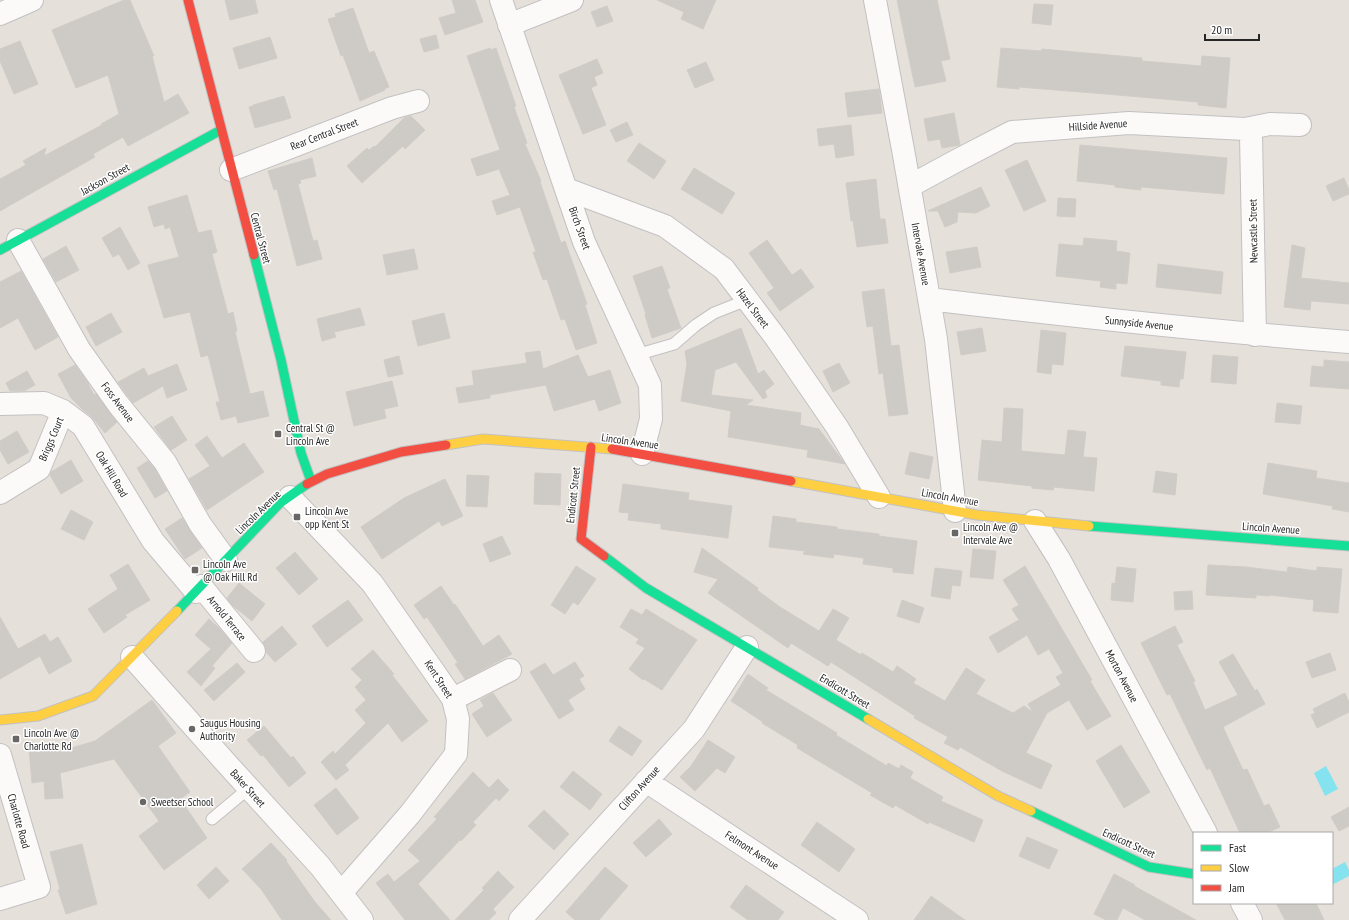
<svg xmlns="http://www.w3.org/2000/svg" width="1349" height="920" font-family="'PT Sans Narrow',sans-serif">
	<rect width="100%" height="100%" fill="#e6e0da"/>
	<!-- water -->
	<path fill="#85e3f0" d="M1326,766L1338,789L1325,796L1314,773Z
		M1345,862L1349,870V876L1332,885V869Z"/>
	<!-- building -->
	<path fill="#cecac5" stroke="#d1ccc7" d="M124,0H130L154,56H152L164,102L178,94L189,113L128,146L123,137L93,154L95,157L0,211V179L26,165L23,161L46,148L44,156L102,125L101,124L119,114L108,75L76,88L52,30Z
		M225,0H255L258,13L230,20Z
		M452,0H475L483,22L445,35L439,18L456,13Z
		M657,0H716L703,29L681,19L684,12Z
		M897,0H937L950,59L941,61L946,81L915,87Z
		M1034,4L1053,5L1051,25L1032,23Z
		M607,6L613,21L597,27L591,12Z
		M353,8L369,53L374,51L389,87L384,89L385,90L360,101L343,55L341,56L328,19L336,17L335,14Z
		M436,35L439,48L424,52L420,39Z
		M270,37L277,58L239,69L233,48Z
		M20,41L38,84L14,94L0,61V49Z
		M490,48L491,50L496,48L516,106L514,107L527,143L525,144L541,181L540,182L561,243L565,241L587,304L585,305L597,343L576,350L565,319L561,320L547,279L543,280L533,252H536L520,207L497,215L492,201L510,195L499,169L477,176L471,159L500,150L467,56Z
		M1001,48L1041,51L1042,49L1142,58V61L1201,66L1202,56L1230,58L1226,108L1198,105V102L1118,95L1019,87V89L997,87Z
		M597,59L603,73L594,77L597,85L591,88L606,125L583,134L559,75Z
		M706,62L714,80L695,88L687,70Z
		M879,89L882,113L848,117L845,93Z
		M284,96L291,118L255,128L249,107L253,106V105Z
		M954,113L960,145L942,148L940,139L928,141L924,119Z
		M411,116L425,130L405,149L403,146L362,183L347,166L367,148L369,150L374,146L375,147L404,118Z
		M627,122L633,135L616,142L610,130Z
		M851,125L854,155L836,158L834,144L819,146L817,129Z
		M639,143L666,161L654,179L627,161Z
		M1080,145L1227,158L1224,194L1141,187V190L1115,187V185L1077,181Z
		M312,158L316,176L300,180L301,183L298,184L313,241L317,240L322,259L297,266L277,189L274,190L268,171Z
		M1027,160L1046,201L1024,211L1005,170Z
		M694,168L735,193L722,214L681,189Z
		M1344,178L1349,190V194L1333,201L1326,186Z
		M876,179L880,219H885L888,243L857,247L853,220L851,221L846,183Z
		M981,187L990,206L976,213L958,212L957,222L945,227L938,211H928Z
		M187,195L198,233L211,230L217,252L212,254L228,314L233,312L237,331L235,332L250,394L263,391L269,416L238,423L236,416L221,420L216,402H220L208,355L201,357L190,312L164,318L148,265L179,257L170,227L165,229L164,224L154,227L148,207Z
		M1058,198L1076,199L1075,217L1057,216Z
		M120,227L140,263L128,270L119,254L113,257L102,238Z
		M1084,238L1117,241L1116,251L1130,253L1127,284L1116,283V289L1100,287L1101,281L1056,276L1059,244L1083,246Z
		M767,240L792,275L801,269L814,287L780,311L767,293L774,288L749,253Z
		M1292,245L1305,248L1301,278L1349,283V304L1311,301L1310,310L1284,307Z
		M66,246L79,270L56,282L43,259Z
		M977,247L981,267L950,273L946,252Z
		M414,249L418,269L387,275L383,255Z
		M1158,264L1223,272L1221,294L1156,287Z
		M662,266L670,288L667,289L681,328L652,338L645,315L646,314L633,276Z
		M21,271L58,337L35,350L18,318L0,328V282Z
		M884,289L891,346L899,345L908,414L889,416L883,373L879,374L873,326L867,327L862,292Z
		M360,308L365,325L334,332L336,337L322,341L317,319Z
		M111,313L122,332L96,346L86,327Z
		M444,313L450,338L418,346L412,321Z
		M741,328L758,374L764,370L774,384L765,391L767,397L763,399L736,362L715,370L711,395L753,400L746,405L801,413L800,425L819,429L845,464L807,457L808,450L728,437L731,411L681,401L687,364L685,351Z
		M982,328L986,351L961,355L957,332Z
		M1041,330L1066,333L1063,365L1052,364L1051,374L1037,372Z
		M1125,346L1186,352L1183,379H1180L1179,387L1161,385V381L1121,376Z
		M540,351L543,369L578,355L588,377L610,370L621,403L599,411L595,399L554,411L546,385L490,395V398L459,403L456,388L474,385L472,371L527,363L525,353Z
		M1213,355L1238,357L1236,384L1211,382Z
		M399,356L403,374L388,377L384,360Z
		M1324,360L1349,362V389L1310,386L1312,366L1324,367Z
		M839,363L850,383L833,392L823,371Z
		M177,364L187,390L167,398L163,386L133,403L118,382L144,368L148,376Z
		M75,365L87,382L94,395L96,394L117,422L105,433L91,416L83,410L71,398L58,374Z
		M27,371L35,385L24,391H10L6,383Z
		M392,381L398,406L384,409L386,418L354,426L346,392Z
		M1277,403L1302,406L1300,424L1275,422Z
		M1004,408L1023,409L1021,451L1065,455L1068,430L1086,432L1083,457L1097,458L1094,491L1054,487L1053,490L1032,488V486L978,480L982,440L1002,442Z
		M172,416L187,440L171,450L154,427Z
		M17,431L29,452L8,464L0,450V441Z
		M207,436L222,458L244,443L264,472L207,510L189,479L210,466L195,445Z
		M910,452L933,457L929,479L905,474Z
		M71,460L83,481L61,494L50,475L51,472Z
		M148,461L155,469L167,491L155,498L137,468Z
		M1268,463L1317,471L1316,478L1349,483V512L1332,509L1333,506L1263,494Z
		M1156,471L1177,474L1175,495L1153,492Z
		M535,473L561,474L560,505L534,504Z
		M467,475L489,476L487,507L466,506Z
		M445,479L463,516L442,526L439,521L382,559L361,527L404,498Z
		M623,484L689,493L688,500L732,506L728,538L661,529V524L628,520L629,513L619,512Z
		M71,510L93,522L84,540L61,529Z
		M773,516L796,519V522L837,527V529L879,534V536L917,541L913,574L893,572V568L863,564L864,558L834,554L833,558L803,554L805,551L769,547Z
		M182,518L202,548L185,559L165,529Z
		M502,536L511,554L490,562L483,544Z
		M702,548L758,588L757,590L780,607L819,631L833,609L849,618L836,640L861,655L862,653L893,672L897,666L916,679L913,683L945,701L966,668L985,680L976,694L1013,713L1024,706L1033,712L1028,704L1061,685L1056,677L1063,673L1049,649L1038,655L1027,635L998,653L989,637L1019,620L1012,609L1019,605L1003,580L1025,566L1092,680L1090,681L1111,716L1087,730L1069,700L1047,713L1026,753L1052,765L1041,789L1002,771L960,747L958,750L944,743L948,737L914,718L915,716L831,662L828,666L791,643L788,648L727,606L708,593L718,579L694,572Z
		M973,549L996,551L993,579L970,577Z
		M295,552L318,579L299,595L276,568Z
		M128,564L150,600L125,615L127,617L104,633L88,609L118,589L110,575Z
		M1208,565L1246,567L1287,572L1288,567L1317,571V567L1342,569L1338,613L1313,611L1314,600L1270,595V596L1256,595V598L1206,595Z
		M576,566L596,579L578,605L573,602L565,614L551,605Z
		M1117,567L1136,569L1133,602L1111,600L1112,583L1115,584Z
		M935,568L962,571L960,586L952,585L950,599L931,596Z
		M239,583L265,604L252,621L232,605L227,598Z
		M441,586L454,605L455,604L483,646L499,635L512,654L465,679L455,664L458,663L427,617L424,619L414,605Z
		M1192,591L1193,609L1175,610L1174,592Z
		M348,600L363,620L327,647L312,626Z
		M902,600L924,608L919,623L897,616Z
		M631,609L642,615L646,609L682,631V630L697,640L662,690L644,679L643,680L629,669L645,648L636,643L639,639L620,627Z
		M0,617L18,649L45,634L50,642L58,637L72,661L49,674L40,656L0,679Z
		M209,619L220,629L232,643L212,666L215,668L201,686L187,672L211,649L195,635Z
		M282,626L297,644L275,662L266,652V649L263,642Z
		M1175,626L1183,642L1177,645L1195,681L1193,682L1205,710L1238,695L1219,662L1233,654L1255,691L1257,689L1265,704L1223,727L1243,770L1247,769L1264,806L1269,804L1280,827L1267,833H1240L1210,768L1207,770L1170,694L1167,695L1141,643Z
		M373,650L394,674L392,675L428,721L402,742L388,723L345,765L349,770L336,780L321,762L333,751L335,754L366,723L355,710L366,700L355,687L362,680L351,669Z
		M1330,653L1336,670L1312,678L1306,662Z
		M575,662L584,676L579,679L585,689L568,700L574,710L559,719L530,672L545,663L553,675Z
		M237,663L245,672L214,701L204,690Z
		M748,674L768,688L766,690L837,733L836,735L887,766L888,763L899,769L901,765L913,772L910,778L943,797L941,801L983,820L974,842L929,822L928,824L895,805L893,808L870,795L872,793L797,748L798,745L762,723L763,722L731,701Z
		M493,693L512,720L487,737L472,714L484,706L480,700Z
		M1345,693L1349,702V712L1317,728L1311,715L1315,713L1313,709Z
		M152,700L176,733L158,746L190,792L180,799L207,838L164,870L139,836L159,821L114,759L60,773L63,798L45,799L44,781L32,783L29,749L58,746V752L95,741Z
		M264,726L291,758L293,756L306,773L289,787L263,755L261,756L247,740Z
		M619,726L642,741L632,756L609,741Z
		M708,740L735,757L725,773L717,768L695,791L680,777L691,766Z
		M1121,745L1150,792L1124,808L1096,761Z
		M573,771L602,794L590,810L560,787Z
		M473,772L489,788L498,779L509,790L499,801L496,798L473,822L476,825L461,841L460,840L418,884L450,920H405L376,883L388,874L394,882L420,861L408,850L437,819L434,817Z
		M336,788L359,818L337,835L314,805Z
		M1349,807V826L1339,831L1331,817Z
		M544,810L569,834L554,850L528,826Z
		M659,819L672,834L646,857L633,843Z
		M817,822L855,849L839,872L801,845Z
		M1027,837L1058,850L1049,869L1019,856Z
		M271,843L287,860L286,861L315,902L331,920H282L261,889L242,869Z
		M82,844L97,904L66,914L58,890L60,889L50,852Z
		M216,867L229,881L209,899L197,885Z
		M605,867L628,886L599,920H575L566,912Z
		M498,871L514,887L493,909L496,913L489,920H455L484,890L482,888Z
		M1114,874L1135,885L1134,886L1196,920H1145L1123,908L1117,920H1106L1094,914Z
		M746,885L784,912L778,920H748L730,907Z
		M931,896L965,920H914Z
		M1276,903H1316L1324,920H1285Z"/>
	<g fill="none" stroke-linecap="round" stroke-linejoin="round">
		<!-- lane casing -->
		<g stroke="#c2c1c2" stroke-width="13">
			<path id="lane" d="M636,355L674,344L696,325L714,313L747,300
				M212,819L249,788"/>
		</g>
		<!-- street casing -->
		<g stroke="#c2c1c2" stroke-width="24">
			<path id="street" d="M501,0L584,242L650,385L651,419L642,454
				M875,0L904,155L936,339L955,511
				M0,14L32,0
				M509,25L572,0
				M1245,129L1251,136L1255,335
				M231,170L392,108L418,101
				M910,186L956,161L1012,132L1129,123L1245,129L1270,124L1300,125
				M566,189L665,226L724,269L776,338L837,427L879,497
				M18,240L79,349L118,404L165,462L200,524L226,560
				M929,299C1069,316 1209,331 1349,342
				M0,404L44,403L63,411L83,426L153,541L196,592
				M0,493L39,469L63,411
				M290,497L372,583L453,699L458,719L456,754L410,814L341,893
				M1035,521L1059,559L1206,833
				M201,586L254,651
				M132,657L227,764L320,866L362,920
				M453,699L510,670
				M0,755L39,887L0,899
				M646,781L857,920
				M1242,903L1251,920
				M520,920L694,729L747,647"/>
		</g>
		<!-- fast casing -->
		<g stroke="#c2c1c2" stroke-width="11">
			<path id="fast" d="M0,250L221,130
				M254,255L281,360L301,453L311,481
				M1089,526L1349,546
				M604,556L646,588L868,719
				M177,611L280,503L307,484
				M1031,811L1149,867L1194,874"/>
		</g>
		<!-- slow casing -->
		<g stroke="#c2c1c2" stroke-width="11">
			<path id="slow" d="M446,445L483,439L612,449
				M791,481L977,515L1089,526
				M868,719L998,796L1031,811
				M0,720L38,716L93,696L177,611"/>
		</g>
		<!-- jam casing -->
		<g stroke="#c2c1c2" stroke-width="11">
			<path id="jam" d="M188,0L254,255
				M591,447L581,539L604,556
				M612,449L791,481
				M307,484L327,474L401,452L446,445"/>
		</g>
		<!-- lane -->
		<use href="#lane" stroke="#fbfaf9" stroke-width="11"/>
		<!-- street -->
		<use href="#street" stroke="#fbfaf9" stroke-width="22"/>
		<!-- fast -->
		<use href="#fast" stroke="#16e098" stroke-width="9"/>
		<!-- slow -->
		<use href="#slow" stroke="#ffcf43" stroke-width="9"/>
		<!-- jam -->
		<use href="#jam" stroke="#f24e42" stroke-width="9"/>
	</g>
	<!-- markers -->
	<g fill="#696765" stroke="#fff" stroke-width="1.5">
		<rect x="274" y="430" width="8" height="8" rx="2"/>
		<rect x="293" y="513" width="8" height="8" rx="2"/>
		<rect x="951" y="529" width="8" height="8" rx="2"/>
		<rect x="191" y="566" width="8" height="8" rx="2"/>
		<circle cx="192" cy="729" r="4"/>
		<rect x="12" y="735" width="8" height="8" rx="2"/>
		<circle cx="143" cy="802" r="4"/>
	</g>
	<g text-anchor="middle" dominant-baseline="central" stroke-width="3" stroke-linejoin="round" paint-order="stroke">
		<!-- street labels -->
		<g font-size="11" fill="#262626" stroke="#fff">
			<text transform="translate(1098 125) rotate(-4)">Hillside Avenue</text>
			<text transform="translate(324 134) rotate(-21)">Rear Central Street</text>
			<text transform="translate(105 179) rotate(-29)">Jackson Street</text>
			<text transform="translate(580 228) rotate(70)">Birch Street</text>
			<text transform="translate(1253 231) rotate(-91)">Newcastle Street</text>
			<text transform="translate(261 238) rotate(75)">Central Street</text>
			<text transform="translate(921 254) rotate(80)">Intervale Avenue</text>
			<text transform="translate(753 308) rotate(53)">Hazel Street</text>
			<text transform="translate(1139 323) rotate(6)">Sunnyside Avenue</text>
			<text transform="translate(118 402) rotate(53)">Foss Avenue</text>
			<text transform="translate(51 439) rotate(-67)">Briggs Court</text>
			<text transform="translate(630 441) rotate(8)">Lincoln Avenue</text>
			<text transform="translate(112 474) rotate(59)">Oak Hill Road</text>
			<text transform="translate(573 495) rotate(-84)">Endicott Street</text>
			<text transform="translate(950 497) rotate(10)">Lincoln Avenue</text>
			<text transform="translate(258 512) rotate(-44)">Lincoln Avenue</text>
			<text transform="translate(1271 528) rotate(4)">Lincoln Avenue</text>
			<text transform="translate(227 618) rotate(51)">Arnold Terrace</text>
			<text transform="translate(1122 676) rotate(62)">Morton Avenue</text>
			<text transform="translate(439 679) rotate(57)">Kent Street</text>
			<text transform="translate(845 691) rotate(31)">Endicott Street</text>
			<text transform="translate(248 788) rotate(48)">Baker Street</text>
			<text transform="translate(639 788) rotate(-48)">Clifton Avenue</text>
			<text transform="translate(19 821) rotate(74)">Charlotte Road</text>
			<text transform="translate(1129 843) rotate(24)">Endicott Street</text>
			<text transform="translate(752 850) rotate(33)">Felmont Avenue</text>
		</g>
		<!-- poi labels -->
		<g font-size="11" fill="#262626" stroke="#fff" text-anchor="start">
			<text x="286" y="428">Central St @<tspan x="286" dy="13">Lincoln Ave</tspan></text>
			<text x="305" y="511">Lincoln Ave<tspan x="305" dy="13">opp Kent St</tspan></text>
			<text x="963" y="527">Lincoln Ave @<tspan x="963" dy="13">Intervale Ave</tspan></text>
			<text x="203" y="564">Lincoln Ave<tspan x="203" dy="13">@ Oak Hill Rd</tspan></text>
			<text x="200" y="723">Saugus Housing<tspan x="200" dy="13">Authority</tspan></text>
			<text x="24" y="733">Lincoln Ave @<tspan x="24" dy="13">Charlotte Rd</tspan></text>
			<text x="151" y="802">Sweetser School</text>
		</g>
	</g>
	<!-- legend -->
	<rect x="1193" y="832" width="140" height="72" fill="#ffffff" stroke="#a8a8a8"/>
	<rect x="1201" y="845" width="20" height="6" fill="#16e098" stroke="#a8a8a8"/>
	<text x="1229" y="852" font-size="12" fill="#262626">Fast</text>
	<rect x="1201" y="865" width="20" height="6" fill="#ffcf43" stroke="#a8a8a8"/>
	<text x="1229" y="872" font-size="12" fill="#262626">Slow</text>
	<rect x="1201" y="885" width="20" height="6" fill="#f24e42" stroke="#a8a8a8"/>
	<text x="1229" y="892" font-size="12" fill="#262626">Jam</text>
	<!-- scale -->
	<path d="M1205 34v6h54v-6" fill="none" stroke="#262626" stroke-width="2"/>
	<text x="1211" y="34" font-size="12" fill="#262626" stroke="#ffffff" stroke-width="3" paint-order="stroke">20 m</text>
</svg>
